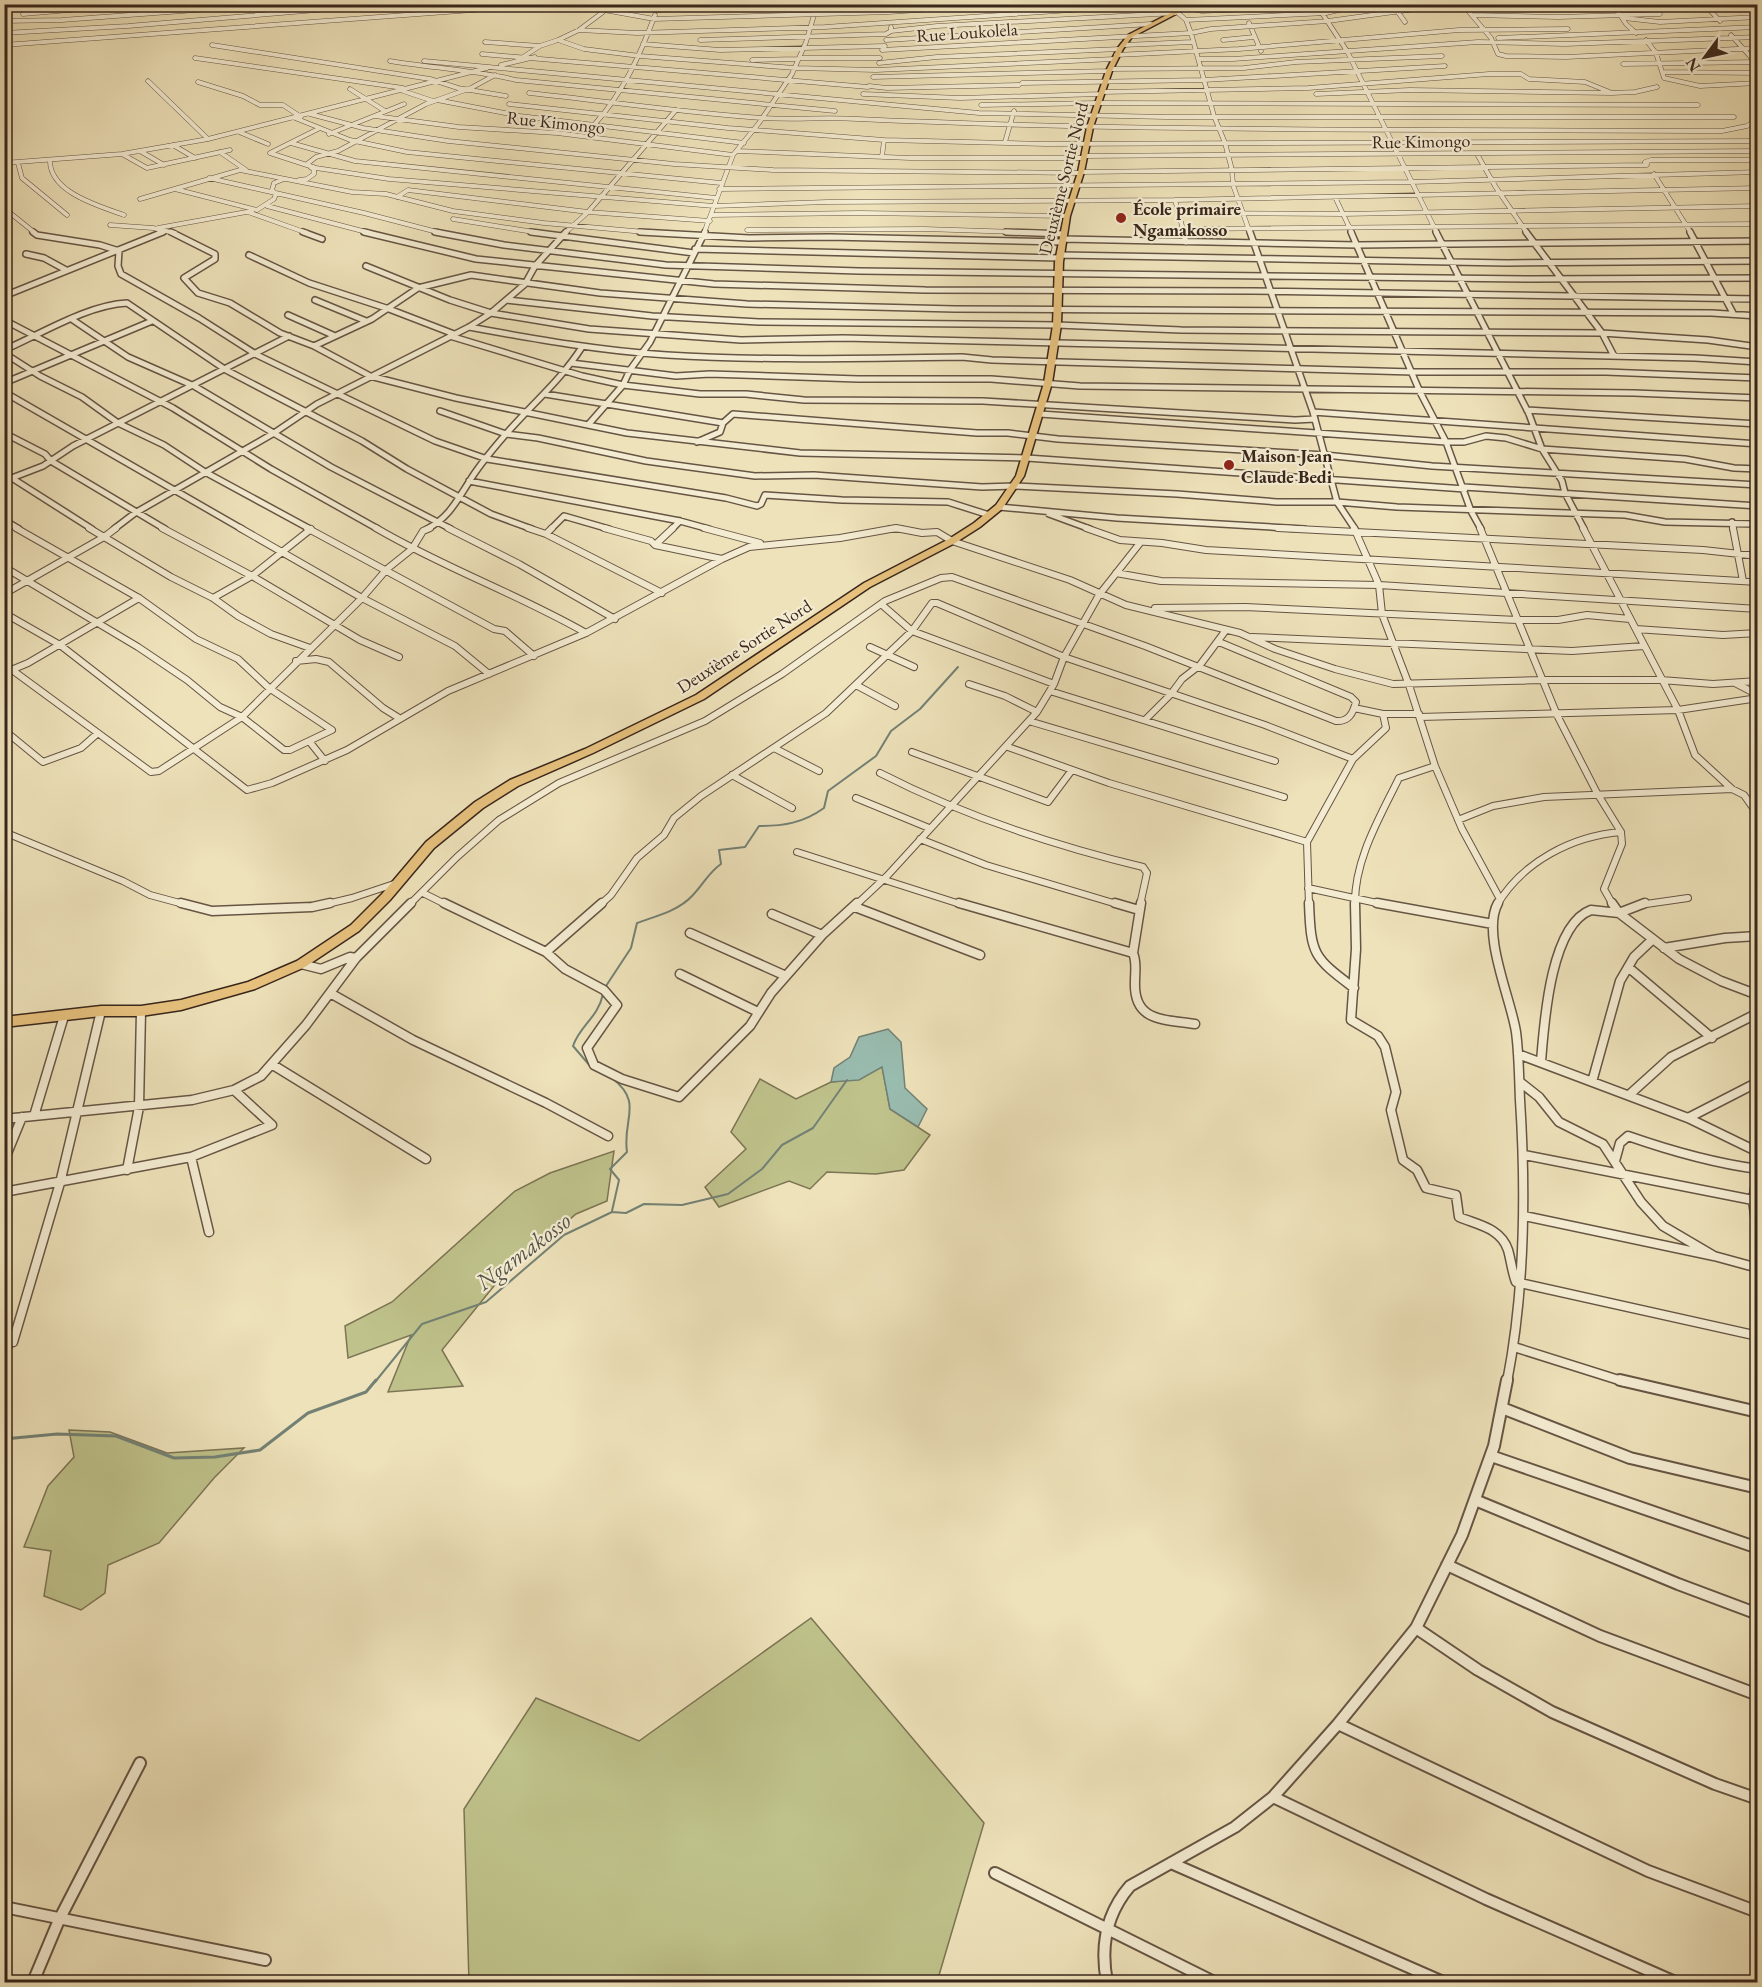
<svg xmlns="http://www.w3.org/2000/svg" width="1762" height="1987" font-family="'EB Garamond',serif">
	<rect width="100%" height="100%" fill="#eee2ba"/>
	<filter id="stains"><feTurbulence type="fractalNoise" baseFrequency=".00333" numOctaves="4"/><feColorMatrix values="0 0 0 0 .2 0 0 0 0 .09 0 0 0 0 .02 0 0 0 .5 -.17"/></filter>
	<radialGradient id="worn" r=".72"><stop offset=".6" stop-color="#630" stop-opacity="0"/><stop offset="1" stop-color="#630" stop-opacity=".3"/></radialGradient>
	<!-- green -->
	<path fill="#bfc28b" stroke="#7c7454" stroke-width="1.5" d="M882,1066L890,1109L930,1135L904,1170L876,1174L827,1172L810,1189L789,1181L719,1207L705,1187L746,1149L731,1132L760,1079L796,1099L831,1082L859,1079Z
		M614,1151L607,1201L576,1214L498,1281L442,1350L463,1386L388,1392L411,1335L348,1358L345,1326L392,1302L515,1191L550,1173Z
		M69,1430L110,1432L167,1453L244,1448L214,1478L159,1543L108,1565L105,1593L81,1610L44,1596L51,1551L24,1547L48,1486L74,1457Z
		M811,1618L984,1823L937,1982H469L464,1809L536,1698L639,1741Z"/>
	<!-- water -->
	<path fill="#99bdb1" stroke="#738175" stroke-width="1.5" d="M888,1029L901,1042L905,1088L927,1109L918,1127L890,1109L882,1067L859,1080L831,1082L834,1068L850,1057L859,1037Z"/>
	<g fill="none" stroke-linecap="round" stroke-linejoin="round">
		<!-- stream-far1 -->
		<path stroke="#738175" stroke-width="2" d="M604,989L631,948L637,923C656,916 678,911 692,896C703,885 708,873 721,864L719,850L745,847L759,826C784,826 803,823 824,808L828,791L876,756L891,731L920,709L958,667
			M591,1067L573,1046C580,1025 598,1018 603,994
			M612,1078C644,1103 622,1119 627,1152L610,1169L619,1180L612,1211
			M375,1382L422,1324L486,1302L564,1235L612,1212L626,1213L644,1204L682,1205L728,1194L762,1169L782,1145L813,1128L847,1080"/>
		<!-- stream -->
		<path stroke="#738175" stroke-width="3" d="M4,1439L57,1434L116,1436L174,1458L215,1457L260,1450L308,1413L366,1392L376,1380"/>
		<!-- minor-far4 casing -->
		<g stroke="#654" stroke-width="5">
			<path id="minor-far4" d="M571,4L654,19L889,12L1003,4
				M1316,4L1347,51L1437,233
				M1392,4L1405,22
				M1613,4L1626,24L1636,33
				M1704,4L1720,21
				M11,5L16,4
				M1705,5H1758
				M1121,6L1149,4
				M1464,6L1491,38L1498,54L1506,56L1566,57L1758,48
				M1187,8L1202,11L1247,9
				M1247,8L1297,4
				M656,10L839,4
				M1177,12L1186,20L1191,33L1214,116L1225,143L1232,170L1233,185L1250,233
				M23,14L139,4
				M1472,15L1558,17L1660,14
				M1624,18L1660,22L1758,17
				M1186,20L1326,13L1365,4
				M4,21L62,20L275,4
				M1249,23L1261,51
				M579,30L637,33L825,27L1101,8
				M891,31L937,26L1175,13
				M4,33L128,26L388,4
				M1731,35L1757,64
				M1498,38L1758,27
				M558,40L579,30L603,12
				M700,40L886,34L891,31V27
				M886,40L1151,24
				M1223,40L1254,37
				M1646,40L1656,53L1664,78L1700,86L1758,83
				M485,42L540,46
				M643,44L720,50L885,46
				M4,45L552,4
				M212,45L430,79L458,88L506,96
				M1124,45L1192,42
				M882,50L1191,33L1211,29L1328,21L1423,8L1556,4
				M482,54L868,87
				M1116,55L1239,49L1459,30L1568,29
				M195,58L403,88
				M800,58H880
				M1199,59H1233L1478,42L1565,44L1758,37
				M752,60L798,59
				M390,61C432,68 474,70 516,80L835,111
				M424,61L979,113L1166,117H1734
				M517,61L540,46L558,40L584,49L640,56L795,68L876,70L1114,59
				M879,63L937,57L1120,49
				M1623,64L1758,62
				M501,65L535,57
				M1110,69L1244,68L1296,62L1442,56
				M1663,72L1758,73
				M873,77L1109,71
				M148,81L208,139
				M198,82L243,96L260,105H283L301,117
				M1022,83L1204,80L1445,66
				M869,86L887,88L1019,85
				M350,89L385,111
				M403,91L433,101
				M1102,92L1308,88L1489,74H1521L1529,79L1585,82L1612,93
				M529,93C606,101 684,113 762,118C794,120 826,117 858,119C1146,132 1434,129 1722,131L1747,126L1753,122
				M863,94L960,98L1101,94
				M1316,94L1410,90L1612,93L1635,92L1657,87
				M437,100L520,116L744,143
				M509,104L728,128L884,140L1046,144L1758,141
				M981,105L1098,103L1698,105
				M310,114L363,128L448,141L674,164L773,170L1080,173
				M375,116L459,127L557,133L733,155
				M295,118L350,140L407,152L721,183
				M594,125C623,93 640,55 655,15
				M239,132L268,144
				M329,134L404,104
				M1005,142L1014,111
				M291,143L355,161L716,198
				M173,145L195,158
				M140,151L164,165
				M737,151L910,158H1084
				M220,152L246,170
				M270,153L316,168L389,179L714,206L827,202L1175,200L1758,188
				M270,153L318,129
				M122,154L147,168L230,150
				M1477,154L1495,186L1527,233
				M1084,156L1758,151
				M882,157L884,140
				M50,160C49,192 99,206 124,215
				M4,163L122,154L208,139L487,68
				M18,163L22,178L67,215
				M1647,164L1645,162L1651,160H1758
				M1081,172L1647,165
				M1654,174L1691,233
				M209,178L364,213L441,233
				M299,180L307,179L314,174V170L307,164L316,157L338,151L426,104L471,88L495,75
				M175,189L257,210L274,199L276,194L272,190L274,183L284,179
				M719,189L1411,182L1758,172
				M397,197L408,190L588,212L710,221
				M1335,197L1352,233
				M140,199L240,170L352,192L386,194L453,211L544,223L656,233
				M1175,200L1184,233
				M267,206L370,233
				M4,208L35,233
				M248,212L307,233
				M1178,213L1343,214L1758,206
				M711,215L860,213L1067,216
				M453,219L540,233
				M110,225L153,228L175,233
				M158,228L252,211
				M1182,229L1758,224
				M747,230L924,229L1048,233
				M159,233L163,232
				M565,233L588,212L676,110
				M704,233L733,155L759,123L792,74L806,42L814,15L821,4"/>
		</g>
		<!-- minor-far3 casing -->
		<g stroke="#654" stroke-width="8">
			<path id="minor-far3" d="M33,232L37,235L100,245L119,251L118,266L121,274L199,318L257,355L435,441L487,459L726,498L757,506L761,504L765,495L842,500L948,502L989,515
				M171,232L215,254V259L184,278L198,293L230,303L280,333L314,346L370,376L456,398L627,433L800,453L1027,458L1465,489
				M303,232L322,239
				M364,232L476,259L714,284L925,290L1253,291L1758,299
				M435,232L504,245L666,265L859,271L1267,276L1531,279L1758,278
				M531,232L694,253
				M640,232L749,238L829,237L1063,242
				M1006,232L1064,234
				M1183,232L1186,242
				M1250,232L1313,412L1337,502L1355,529
				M1351,232L1420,392L1446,442L1471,511L1481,529
				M1436,232L1529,414L1542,449L1562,481L1565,493L1584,529
				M1526,232L1602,333L1614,356
				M1690,232L1733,313
				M1063,239L1357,245L1758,241
				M695,249L1060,258
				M26,254L44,258L66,270
				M249,255L309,283L389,309L454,334
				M1061,255L1507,263L1758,261
				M366,266L450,300L491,313L589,329L741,340L843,338L1695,358L1758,362
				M4,296L163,232
				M315,300L366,321
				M507,300L652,316L759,322L1057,325L1181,330L1602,333L1708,340L1758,347
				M288,315L335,336
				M4,320L173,408L271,469L378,529
				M73,320L128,357L194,386L331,467L451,529
				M469,327C535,339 600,351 667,355C765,361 864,358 962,357L992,360L1413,372H1606L1758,378
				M450,336L582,376L623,385L700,394H746L804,400L983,401L1295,420L1315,419
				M314,346L372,319L418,288L471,275L600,293L747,304L955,309L1712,313L1758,316
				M4,350C41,334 87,305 127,303L226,370L362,441L407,469L491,514L532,529
				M4,353L40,376L82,397L118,423L164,445L205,472L310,529
				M571,363L676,376L710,374L858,379H991L1080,386L1634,393L1758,398
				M4,383L152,321
				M4,392L242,529
				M545,394L723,423L733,414L977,433H1008L1058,439L1325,455L1432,466L1758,485
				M1527,410L1758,424
				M440,411L506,434L538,438L646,461L755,476L814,475L982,487L1015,486L1177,494L1277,502H1337L1397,507L1625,515L1665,522L1758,524
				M1313,412L1758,444
				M1040,414L1446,442H1464L1486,436L1506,438L1542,449L1685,459L1734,468L1758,469
				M588,425L623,385L630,370L650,342L705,232
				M4,433L45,454L51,461L165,529
				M697,442L720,432L723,423
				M4,473L92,529
				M4,481L43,466L73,446L289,336
				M469,481L680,521L709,529
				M1464,487L1758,506
				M999,507L1117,518L1304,529
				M1049,514L1090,529
				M4,520L19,529
				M1732,522L1733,529
				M114,529L135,513L274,433L317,404L469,327L491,313L525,284L535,266L566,232
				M427,529C449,517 456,502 469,482C479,465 493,449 506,434C532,404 561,380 582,347
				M551,529L564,516L609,529
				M672,529L680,521
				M890,529H901"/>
		</g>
		<!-- minor-far2 casing -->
		<g stroke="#654" stroke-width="8">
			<path id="minor-far2" d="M89,528L171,577L213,598L238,616L271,634L310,648
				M162,528L252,576L360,640L399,657
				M240,528L362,598L455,646L489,674
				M307,528L494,629L505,631L534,656
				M376,528C444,568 518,594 586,633
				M448,528L519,564L615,619
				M528,528L546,534L662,593
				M604,528L651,541L655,545L722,559
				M704,528L760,543
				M1086,528L1120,540L1162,543L1206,550L1758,582
				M1278,528L1703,550L1758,556
				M1354,528L1379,585L1382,614L1409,685L1435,766L1462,829L1500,899
				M1480,528L1557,715L1597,793L1621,832L1622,844L1604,889L1613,905
				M1583,528L1678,710L1695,755L1732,789L1744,795L1758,815
				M1733,528L1743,581
				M546,534L552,528
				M655,545L673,528
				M4,567L138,647L187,680L220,707L242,717L284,750H290L332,730L269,688L238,659L196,639L139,598L16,528
				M1116,573L1161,581L1379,585L1758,609
				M4,594L104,537L116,528
				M213,598L252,576L311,529
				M881,604L912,631L1054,684
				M1155,608L1245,607L1517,620H1558L1587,615L1630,619
				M4,613L60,645L247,790L272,783L347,750L448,691L586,633L722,559L749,547L840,538L896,528L922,533L937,532L952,541L1070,580L1126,605L1240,633L1275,649L1335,669L1393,684L1541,680H1661L1713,684L1758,681
				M1636,629L1723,635L1758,633
				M1252,637L1572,651L1644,646
				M870,647L914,667
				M1064,657L1265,725L1353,759
				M1064,657L1099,595L1140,543
				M296,661L316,659L329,662L383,708L399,718
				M4,664L151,772L159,771L242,717L362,598L387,569L412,549L423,531L430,528
				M4,673L28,663L139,598
				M1735,683L1758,695
				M969,684L1005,696L1037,712
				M856,685L895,706
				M1050,691L1275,761
				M1354,708L1383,714
				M1420,717L1678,710L1758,698
				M1145,720L1171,694L1182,679L1200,665L1226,630
				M1029,721L1284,797
				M4,730L43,762L81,748L98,733
				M309,741L325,761
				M1008,747L1109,783L1307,842
				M774,748L819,771
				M912,752L1048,802L1072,770
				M880,773C964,816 1052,845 1143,867L1147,873L1140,905
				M732,775L792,808
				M856,798L929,828
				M1458,820L1493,806L1544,797L1732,789
				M4,832L123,881L150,895L187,905
				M920,839L986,865L1120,905
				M797,852L963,905
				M1308,888L1386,905
				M423,893L447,905
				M323,905L352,898L397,883
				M409,905L457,857L499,820L559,783L705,721L782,674L885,601L941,578L952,577L1145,646L1336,721C1349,722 1353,713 1356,702L1351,697L1219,642
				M600,905L611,895L637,858L664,835L674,818L701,796L826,713L912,631L932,603H937L1064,657
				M856,905L887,876L1037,712L1054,684L1064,657
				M1309,905L1307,842L1353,759L1386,728L1383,714H1419
				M1355,905C1354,860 1380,817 1399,778L1435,766
				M1497,905C1523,861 1573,836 1621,832
				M1639,905L1688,898"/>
		</g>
		<!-- minor-far1 casing -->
		<g stroke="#654" stroke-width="11">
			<path id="minor-far1" d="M181,903L212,911L312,907L330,903
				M444,903L546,952
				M602,903L546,952L565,969L604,990L617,1005L587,1048L594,1065L622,1079L679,1097L750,1026L771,993L822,935L857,903
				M959,903L1133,953C1137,962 1135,971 1135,981C1133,1022 1163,1019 1195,1024
				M1115,903L1139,910
				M1309,903C1311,955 1313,957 1354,988
				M1355,903L1356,949L1351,1020L1378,1036L1385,1047L1396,1092L1391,1110L1403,1160L1417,1170L1426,1188L1456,1195L1459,1217C1478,1225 1501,1228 1508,1250C1511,1260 1512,1272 1516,1282L1758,1336
				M1377,903L1493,924
				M1498,903C1481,933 1511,999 1516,1032C1519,1054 1519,1078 1520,1100C1526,1193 1525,1290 1507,1382
				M1612,903L1619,913L1679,959L1721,981L1758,995
				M855,907L980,955
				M772,914L822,935
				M690,933L786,976
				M1664,948L1725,938L1758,936
				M1133,953L1141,903
				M301,964L321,969L350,957L356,958
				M1628,967L1712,1038
				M680,974L758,1012
				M330,993L413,1040L546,1103L608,1136
				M1518,1054L1688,1118L1758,1152
				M1541,1062C1544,1025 1550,925 1591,910L1619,913L1645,903
				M273,1065L426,1159
				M1520,1082L1539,1097L1559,1122L1603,1144L1641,1202L1663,1226L1714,1256
				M1592,1082L1620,981L1634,957L1653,939
				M1629,1095L1671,1057L1758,1013
				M34,1116L64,1016
				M1688,1118L1758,1082
				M4,1119L192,1100L234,1090L261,1076L306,1025L356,958L411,903
				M1524,1155L1758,1201
				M191,1157L209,1232
				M4,1161L22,1117
				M1615,1161L1620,1143L1628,1136C1671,1151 1713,1163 1758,1169
				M127,1170L139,1107L141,1011
				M1758,1173L1753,1200L1758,1237
				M4,1192L191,1157L272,1125L234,1090
				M1524,1216L1714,1256L1758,1268
				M13,1342L60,1183L101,1011
				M1514,1347L1625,1382"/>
		</g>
		<!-- minor casing -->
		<g stroke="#654" stroke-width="14">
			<path id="minor" d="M1620,1380L1758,1412
				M1502,1408L1630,1458L1758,1488
				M1491,1456L1758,1548
				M1475,1500L1678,1584L1758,1614
				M1447,1565L1600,1636L1758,1695
				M1416,1628L1478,1670L1552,1712L1715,1784L1758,1799
				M1338,1724L1648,1871L1758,1912
				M1273,1797L1486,1899L1675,1982
				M1171,1863L1443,1982
				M995,1873L1214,1982
				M4,1907L265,1960
				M33,1982L59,1920L140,1763
				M1107,1982C1100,1946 1106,1914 1130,1886L1235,1827L1273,1797L1338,1724L1416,1628L1462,1535L1494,1446L1507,1380"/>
		</g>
		<!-- primary casing -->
		<g stroke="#39261c" stroke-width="3">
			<path id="primary" d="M1188,4H1195L1132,37L1123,49L1112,71L1093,127L1084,172L1070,216L1063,262L1061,325L1052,383L1024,476L1002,509L980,527L955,543L870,587L704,699L593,753L518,786L483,808L434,848L390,900L359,931L305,967L255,989L181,1010L141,1016H101L4,1027V1017L101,1006H141L181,1000L248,982L297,961L351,925L382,894L426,842L475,802L510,780L585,749L696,695L864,583L949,539L974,523L996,505L1016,476L1044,383L1053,325L1055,262L1064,216L1078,172L1087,127L1106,71L1117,49L1128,35Z"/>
		</g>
		<!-- minor-far4 -->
		<use href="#minor-far4" stroke="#f4ecd2" stroke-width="4"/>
		<!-- minor-far3 -->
		<use href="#minor-far3" stroke="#f4ecd2" stroke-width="5"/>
		<!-- minor-far2 -->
		<use href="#minor-far2" stroke="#f4ecd2" stroke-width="6"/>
		<!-- minor-far1 -->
		<use href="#minor-far1" stroke="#f4ecd2" stroke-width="8"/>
		<!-- minor -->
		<use href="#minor" stroke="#f4ecd2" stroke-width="10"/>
		<!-- primary -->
		<use href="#primary" fill="#e7c17d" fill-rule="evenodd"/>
	</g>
	<!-- markers -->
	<g fill="#8f2418" stroke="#f4ecd2" stroke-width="2">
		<circle cx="1121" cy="218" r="6"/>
		<circle cx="1229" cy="465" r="6"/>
	</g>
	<g text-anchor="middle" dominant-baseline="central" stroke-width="4.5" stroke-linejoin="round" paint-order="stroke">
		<!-- far-street labels -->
		<g font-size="18" fill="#39261c" stroke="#f4ecd2">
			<text transform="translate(967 32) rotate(-4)">Rue Loukolela</text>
			<text transform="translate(556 122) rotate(6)">Rue Kimongo</text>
			<text transform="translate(1421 141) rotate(-1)">Rue Kimongo</text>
			<text transform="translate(1063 178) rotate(-76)">Deuxième Sortie Nord</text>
			<text transform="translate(744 646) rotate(-33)">Deuxième Sortie Nord</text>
		</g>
		<!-- far-poi labels -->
		<g font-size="18" font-weight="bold" fill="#39261c" stroke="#f4ecd2" text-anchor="start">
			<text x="1133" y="208">École primaire<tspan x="1133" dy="21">Ngamakosso</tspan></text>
			<text x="1241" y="455">Maison Jean<tspan x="1241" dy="21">Claude Bedi</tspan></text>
		</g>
		<!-- water labels -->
		<g font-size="24" font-style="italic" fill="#565349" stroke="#f4ecd2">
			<text transform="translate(523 1251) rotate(-37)">Ngamakosso</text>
		</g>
	</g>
	<!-- margin -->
	<rect width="1762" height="1987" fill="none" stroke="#eee2ba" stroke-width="24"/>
	<rect x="6" y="6" width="1750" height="1975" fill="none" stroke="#39261c" stroke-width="3"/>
	<rect x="12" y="12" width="1738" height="1963" fill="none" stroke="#39261c" stroke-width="1.5"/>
	<!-- north arrow -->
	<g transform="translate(1705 57) rotate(237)" stroke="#f4ecd2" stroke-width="4.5" paint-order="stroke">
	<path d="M0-4.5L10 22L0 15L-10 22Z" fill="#39261c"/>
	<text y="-9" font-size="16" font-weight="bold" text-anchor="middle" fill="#39261c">N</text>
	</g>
	<rect width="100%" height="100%" filter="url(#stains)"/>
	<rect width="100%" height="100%" fill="url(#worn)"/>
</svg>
